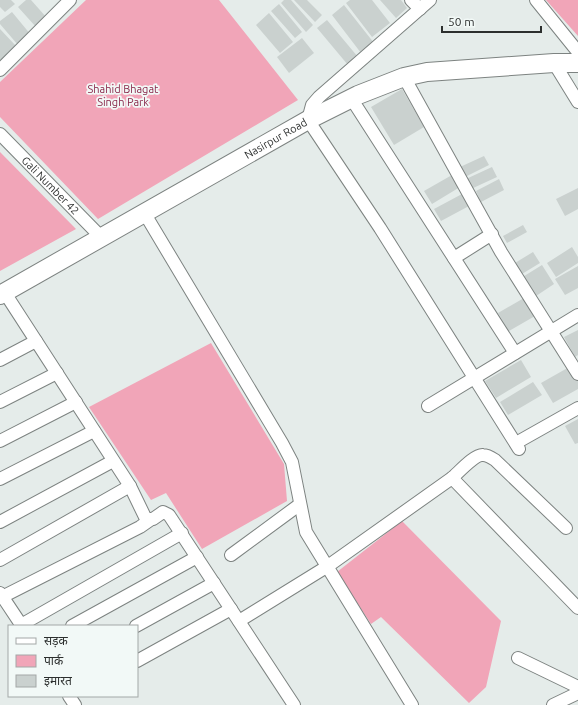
<svg xmlns="http://www.w3.org/2000/svg" width="578" height="705" font-family="Ubuntu,'Noto Sans Devanagari',sans-serif">
	<rect width="100%" height="100%" fill="#e5ecea"/>
	<!-- green -->
	<path fill="#f1a5b8" d="M86,0H219L298,100L98,219L0,117V82Z
		M546,0H578V36Z
		M0,152L76,229L0,271Z
		M211,343L284,464L287,501L202,549L166,493L151,500L89,407Z
		M402,521L501,621L486,687L469,703L381,617L371,624L337,572Z"/>
	<!-- building -->
	<path fill="#cad1cf" d="M0,0H11L15,4L5,12L0,7Z
		M26,0H31L47,18L36,27L18,7Z
		M284,0H291L313,25L306,32L281,3Z
		M294,0H307L322,15L315,22Z
		M350,0H372L390,23L372,37L346,3Z
		M380,0H401L407,8L396,18Z
		M279,4L302,32L295,38L271,11Z
		M344,5L374,43L361,53L332,15Z
		M12,12L31,35L18,45L0,24V21Z
		M269,13L293,42L280,53L256,25Z
		M327,20L358,57L348,65L317,28Z
		M0,29L16,46L0,61Z
		M302,38L314,53L289,73L277,57Z
		M402,89L424,127L394,145L371,107Z
		M484,156L489,165L465,177L460,167Z
		M492,167L497,177L471,189L466,179Z
		M452,175L460,187L432,204L424,191Z
		M499,179L504,190L481,202L476,191Z
		M578,188V209L565,216L556,199Z
		M462,194L469,206L441,221L434,209Z
		M523,225L527,232L507,243L503,236Z
		M572,247L578,257V263L556,277L547,263Z
		M533,252L540,263L517,277L510,266Z
		M542,265L554,284L533,298L521,278Z
		M578,266V288L565,295L555,279Z
		M524,298L535,316L509,331L498,313Z
		M578,330V355L575,357L564,337Z
		M521,360L531,377L496,398L485,381Z
		M571,366L578,379V389L553,403L541,383Z
		M533,382L542,395L508,415L500,402Z
		M578,419V443L575,444L565,426Z"/>
	<g fill="none" stroke-linecap="round" stroke-linejoin="round">
		<!-- street casing -->
		<g stroke="#7d8381" stroke-width="14">
			<g id="street">
				<path d="M411,0L420,9"/>
				<path d="M430,0L319,97L312,105L308,120L380,228L519,449"/>
				<path d="M536,0L578,52"/>
				<path d="M554,63L578,102"/>
				<path d="M0,70L70,0"/>
				<path d="M404,77L501,252L578,374"/>
				<path d="M351,98L515,353"/>
				<path id="s1" d="M0,134L101,237"/>
				<path d="M145,214L282,443L292,462L306,532L412,705"/>
				<path d="M454,258L492,234"/>
				<path d="M5,293L130,486L145,517L148,519H153L163,512L169,515L294,705"/>
				<path d="M0,360L36,341"/>
				<path d="M0,402L57,373"/>
				<path d="M428,406L578,315"/>
				<path d="M0,441L76,402"/>
				<path d="M516,443L578,408"/>
				<path d="M452,478C459,472 475,454 483,455C487,455 492,458 495,460L566,528"/>
				<path d="M0,479L94,431"/>
				<path d="M0,522L113,461"/>
				<path d="M231,555L299,505"/>
				<path d="M0,560L130,486"/>
				<path d="M0,593L22,626"/>
				<path d="M0,598L140,527L150,520"/>
				<path d="M239,621L328,566L452,478L578,608"/>
				<path d="M21,625L182,533"/>
				<path d="M72,626L197,557"/>
				<path d="M136,626L214,583"/>
				<path d="M518,658L578,687"/>
				<path d="M137,661L231,609"/>
				<path d="M69,696L75,705"/>
				<path d="M553,705L578,693"/>
			</g>
		</g>
		<!-- secondary casing -->
		<g stroke="#7d8381" stroke-width="20">
			<g id="secondary">
				<path id="s2" d="M0,295L308,120L358,95L404,77L427,72L554,63H578"/>
			</g>
		</g>
		<!-- street -->
		<use href="#street" stroke="#fff" stroke-width="12"/>
		<!-- secondary -->
		<use href="#secondary" stroke="#fff" stroke-width="18"/>
	</g>
	<g text-anchor="middle" dominant-baseline="central" stroke-width="3.5" stroke-linejoin="round" paint-order="stroke">
		<!-- park labels -->
		<g font-size="11" fill="#89274a" stroke="#f2f9f7">
			<text x="123" y="89">Shahid Bhagat<tspan x="123" dy="13">Singh Park</tspan></text>
		</g>
		<!-- street labels -->
		<g font-size="11" fill="#2c2f2e" stroke="#f2f9f7">
			<text stroke="none"><textPath href="#s2" startOffset="317">Nasirpur Road</textPath></text>
			<text stroke="none"><textPath href="#s1" startOffset="72">Gali Number 42</textPath></text>
		</g>
	</g>
	<!-- legend -->
	<rect x="8" y="625" width="130" height="72" fill="#f2f9f7" stroke="#a3a8a7"/>
	<rect x="16" y="638" width="20" height="6" fill="#ffffff" stroke="#a3a8a7"/>
	<text x="44" y="645" font-size="12" fill="#2c2f2e">सड़क</text>
	<rect x="16" y="655" width="20" height="12" fill="#f1a5b8" stroke="#a3a8a7"/>
	<text x="44" y="665" font-size="12" fill="#2c2f2e">पार्क</text>
	<rect x="16" y="675" width="20" height="12" fill="#cad1cf" stroke="#a3a8a7"/>
	<text x="44" y="685" font-size="12" fill="#2c2f2e">इमारत</text>
	<!-- scale -->
	<path d="M442 26v6h99v-6" fill="none" stroke="#2c2f2e" stroke-width="2"/>
	<text x="448" y="26" font-size="12" fill="#2c2f2e" stroke="#f2f9f7" stroke-width="3" paint-order="stroke">50 m</text>
</svg>
